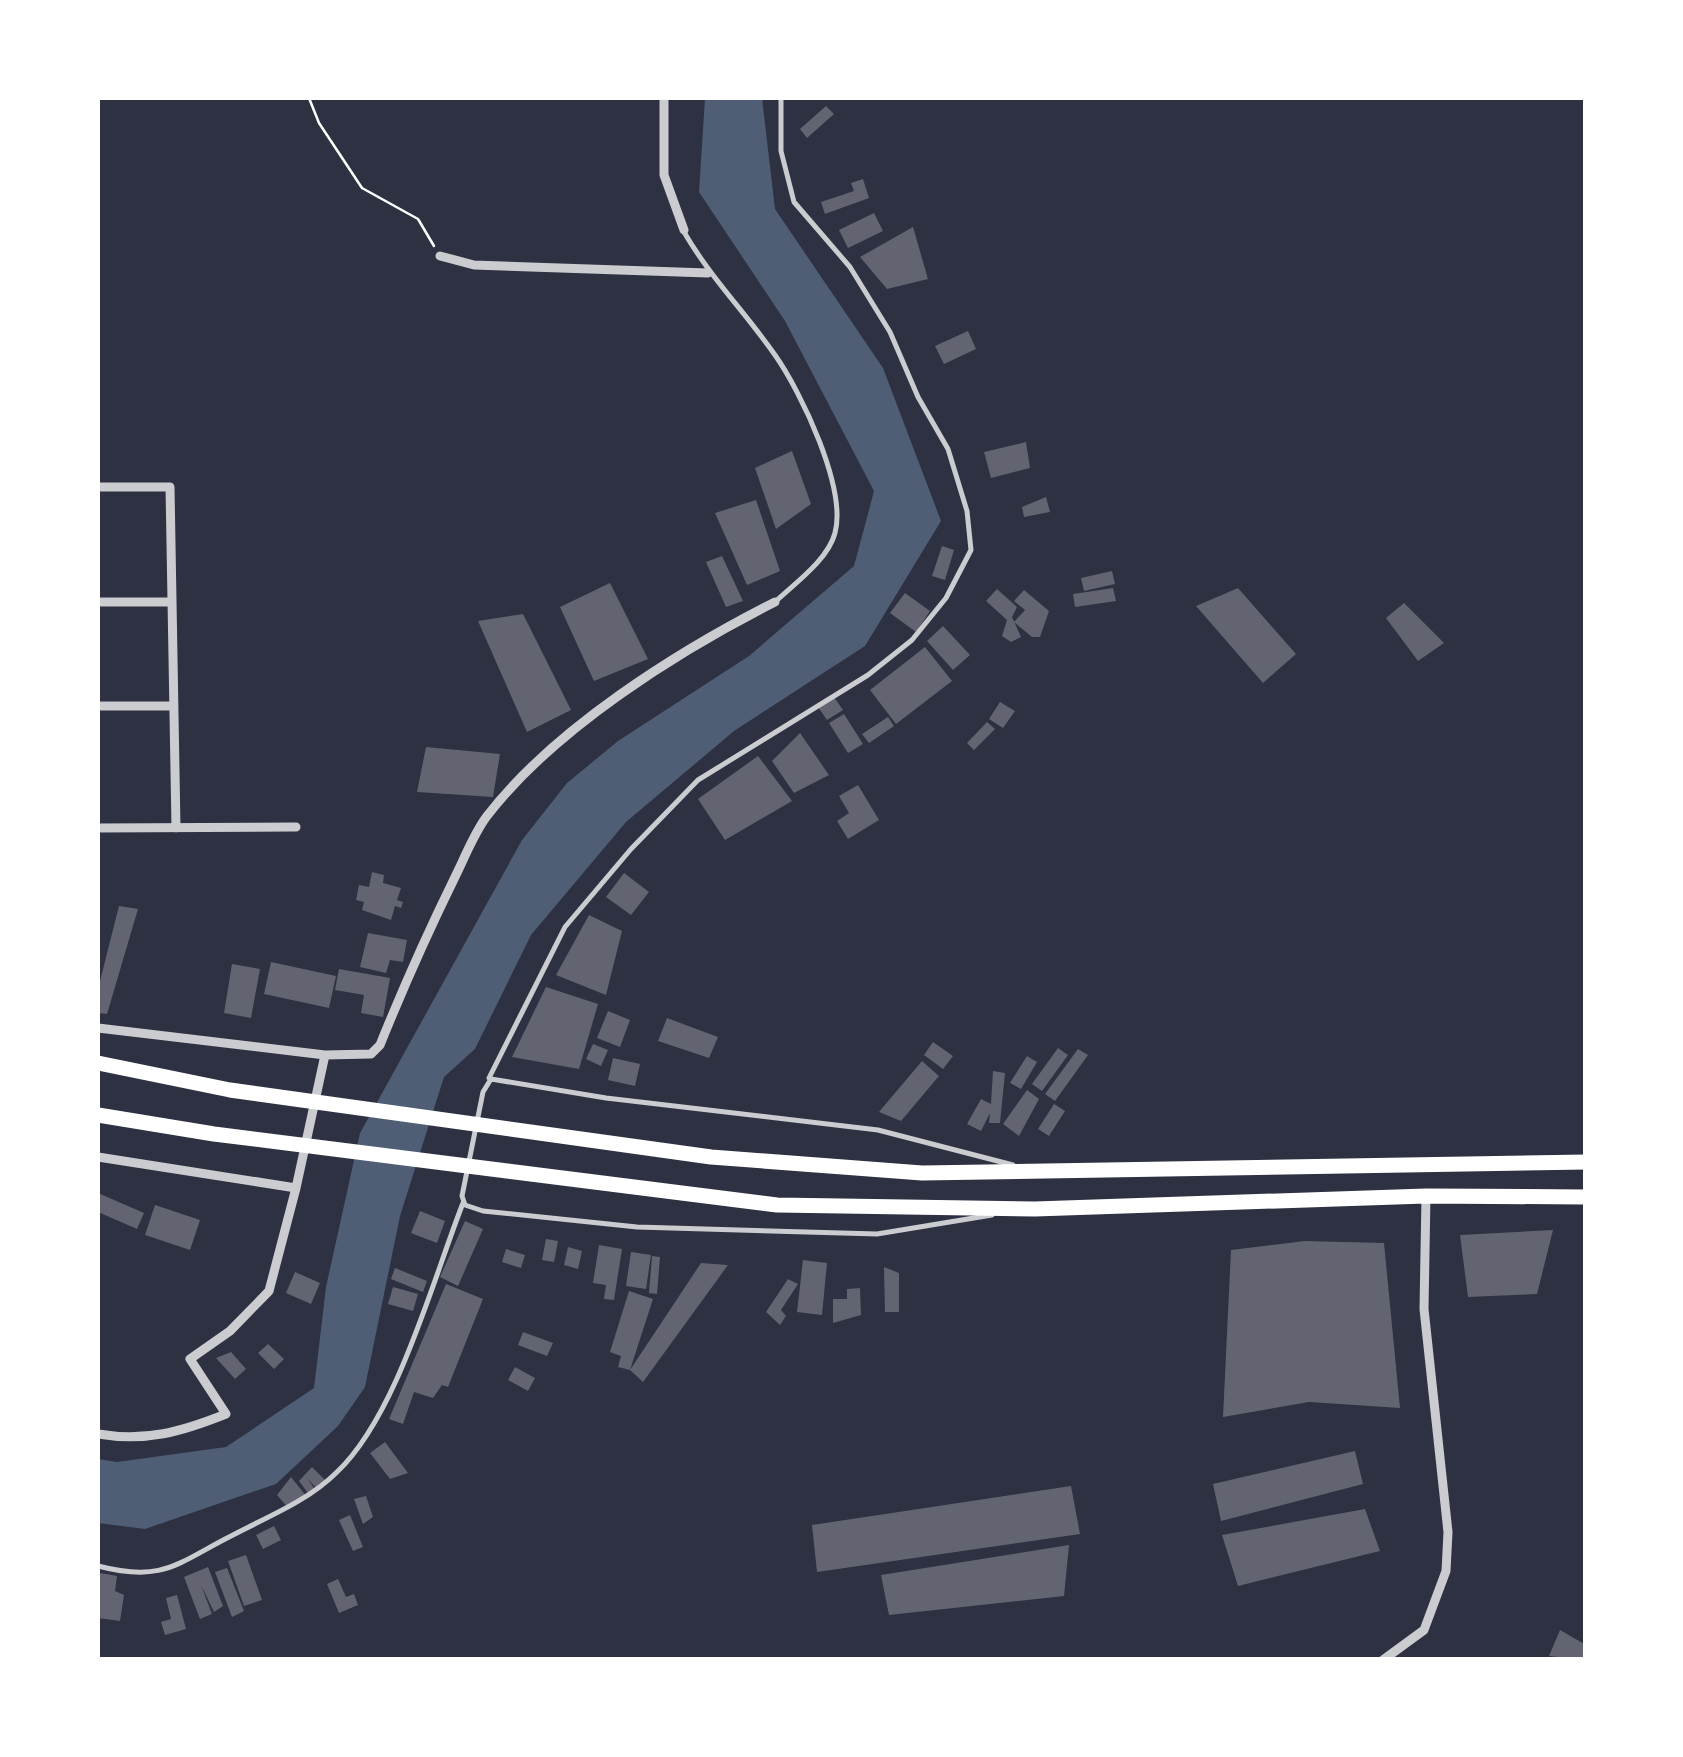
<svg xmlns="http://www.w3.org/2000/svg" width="1683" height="1757" font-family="'IBM Plex Sans',sans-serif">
	<rect width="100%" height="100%" fill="#2d3142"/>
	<!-- water -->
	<path fill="#4f5d75" d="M705,98H762L775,209L883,368L941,521L865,646L734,731L626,822L531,935L475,1049L444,1077L400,1216L365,1387L338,1426L276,1484L145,1529L98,1523V1459L117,1462L226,1447L314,1388L326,1287L360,1133L522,840L567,783L618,741L749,656L854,566L874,491L785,321L699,192Z"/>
	<!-- building -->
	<path fill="#626471" d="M826,106L834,114L807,138L800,129Z
		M863,179L869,198L825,214L821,202L854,191L851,183Z
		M874,213L883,231L848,248L839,230Z
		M913,227L928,279L887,289L860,257Z
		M968,331L976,349L944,364L935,346Z
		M1026,442L1030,468L991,478L984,452Z
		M792,451L811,504L776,529L755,468Z
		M1046,497L1050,512L1024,517L1022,507Z
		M756,500L780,571L747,585L715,513Z
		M942,546L954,550L945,580L932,576Z
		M722,556L743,601L726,607L706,562Z
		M1112,571L1115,584L1084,591L1081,578Z
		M610,583L648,659L594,681L560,607Z
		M1113,588L1116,601L1075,607L1073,594Z
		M1238,588L1296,654L1263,683L1196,606Z
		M997,589L1017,607L1012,617L1021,637L1011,642L1002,636L1007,620L986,601Z
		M1024,590L1049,611L1040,637H1032L1014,622L1025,610L1014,601Z
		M905,593L930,611L916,632L890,613Z
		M1404,603L1444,643L1418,661L1386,618Z
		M523,614L571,710L527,732L478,621Z
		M943,626L970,655L953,670L927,641Z
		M925,647L952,681L896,724L870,690Z
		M834,697L843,710L827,720L818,707Z
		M1000,702L1015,711L1003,728L989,719Z
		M844,714L863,744L848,753L829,723Z
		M888,717L894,726L869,743L862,734Z
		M987,722L995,729L974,750L967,743Z
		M800,733L829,775L794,793L772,761Z
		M426,747L500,754L493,797L417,792Z
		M758,756L792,801L725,840L698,799Z
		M858,785L879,820L848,839L837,821L849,813L839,796Z
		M372,872L384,875L383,883L401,888L397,900L403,902L401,908L395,906L391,920L362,910L364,902L356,900L359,885L369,887Z
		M624,873L649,892L631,915L606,897Z
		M119,906L138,909L107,1014L98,1013V989Z
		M589,915L622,931L606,995L556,975Z
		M368,933L407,940L403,962L390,960L386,973L360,967Z
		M271,962L336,976L329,1008L264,994Z
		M232,964L260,969L251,1018L224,1013Z
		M339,969L390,978L383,1017L361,1013L364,995L335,990Z
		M546,987L598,1004L579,1069L512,1057Z
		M608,1011L630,1020L620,1047L597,1038Z
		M667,1018L718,1037L709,1058L658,1041Z
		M933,1042L953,1056L943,1069L924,1055Z
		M593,1044L608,1050L601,1066L586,1059Z
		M1058,1048L1068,1055L1042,1091L1032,1084Z
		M1078,1049L1088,1055L1055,1101L1045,1094Z
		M1027,1056L1037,1062L1021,1089L1010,1083Z
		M613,1058L640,1064L635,1086L608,1080Z
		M922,1061L939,1076L901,1121L879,1112Z
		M993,1071L1005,1073L1000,1123H989L990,1113L981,1131L967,1124L981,1099L991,1104Z
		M1027,1090L1039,1099L1019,1136L1003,1124Z
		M1054,1104L1065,1111L1049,1136L1038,1129Z
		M98,1193L144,1213L137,1229L98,1212Z
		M155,1205L200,1220L190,1250L145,1235Z
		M420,1211L445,1221L437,1243L411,1233Z
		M465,1221L483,1229L458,1286L440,1277Z
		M1553,1230L1537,1294L1468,1297L1460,1235Z
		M546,1239L558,1241L554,1262L542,1260Z
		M1305,1241L1384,1243L1400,1408L1309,1402L1223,1417L1231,1250Z
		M599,1245L622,1249L614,1300L604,1299L606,1285L593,1283Z
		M568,1247L582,1251L578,1269L564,1265Z
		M506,1249L525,1255L521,1268L502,1262Z
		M631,1252L651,1255L646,1289L626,1286Z
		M652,1256L660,1257L657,1294L649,1293Z
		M803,1260L827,1263L822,1315L797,1312Z
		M701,1263L728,1265L643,1382L630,1370Z
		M884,1267L899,1273V1312H885Z
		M395,1268L427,1281L423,1292L391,1279Z
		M295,1272L320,1283L311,1304L286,1293Z
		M788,1279L798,1284L781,1310L786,1316L780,1325L766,1312Z
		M446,1284L483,1299L448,1387L442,1385L433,1398L414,1392L403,1424L389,1419Z
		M393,1287L418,1294L413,1311L388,1304Z
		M860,1288L861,1315L833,1323V1299H847V1289Z
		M629,1291L653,1299L630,1370L618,1367L621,1356L610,1352Z
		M523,1332L553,1343L547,1356L518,1345Z
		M268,1344L284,1359L274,1369L258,1353Z
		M231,1352L246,1369L235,1379L216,1358Z
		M515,1367L535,1378L528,1391L508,1380Z
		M385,1442L408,1473L390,1479L370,1453Z
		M1355,1451L1363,1484L1221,1521L1213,1484Z
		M312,1467L327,1482L318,1490L307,1478L316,1491L310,1496L299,1481Z
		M291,1477L307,1497L289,1509L277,1495Z
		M1071,1486L1080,1534L817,1572L812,1525Z
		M366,1496L373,1517L363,1524L354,1499Z
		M1365,1509L1380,1551L1238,1586L1222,1535Z
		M350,1515L363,1547L353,1551L339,1520Z
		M274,1526L281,1540L263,1549L256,1535Z
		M1069,1545L1064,1596L889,1615L881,1575Z
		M246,1555L262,1600L244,1606L228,1561Z
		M208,1567L223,1606L214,1612L201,1585L212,1614L200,1619L184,1577Z
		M227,1568L244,1611L232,1617L215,1572Z
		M100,1573L117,1576L115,1591L124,1595L120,1621L98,1618Z
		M338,1579L346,1597L354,1594L358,1605L339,1613L327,1584Z
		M177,1595L186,1629L165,1635L161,1622L171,1619L166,1598Z
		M1560,1630L1586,1645V1660L1549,1656Z"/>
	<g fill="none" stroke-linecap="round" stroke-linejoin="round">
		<!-- path -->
		<path stroke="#fff" stroke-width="2.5" d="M309,98L319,123L362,188L418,219L434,246"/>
		<!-- service -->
		<path stroke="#caccd0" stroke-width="5" d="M684,232C710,277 745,312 775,355C801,392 847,488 835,533C828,560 794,584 775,602
			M489,1078L565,927L631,849L698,780L868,675L912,640L946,598L971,550L967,511L948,449L918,397L890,332L850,267L794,202L781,151V98
			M992,1215L877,1234L637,1227L483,1211L465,1205L462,1196L483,1092L491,1079L606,1098L878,1130L1013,1165
			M98,1566C164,1583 177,1563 233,1535C269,1516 308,1501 337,1472C397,1415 432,1282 463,1203"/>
		<!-- minor -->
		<path stroke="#caccd0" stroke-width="9" d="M664,98V175L684,230
			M440,256L474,265L708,273
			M98,487H170L176,828
			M98,602H172
			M98,706H174
			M98,828L296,827
			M98,1028L325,1055L371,1054L380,1045C403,988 428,932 455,877C465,857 474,833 487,816C554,729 678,651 775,602
			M98,1157L296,1188L269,1291L230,1331L190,1359L226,1414C181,1432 146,1442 98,1434
			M296,1188L325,1055
			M1383,1660L1424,1630L1446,1571L1448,1532L1424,1309L1426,1196"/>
		<!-- trunk -->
		<path stroke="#fff" stroke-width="15" d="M98,1063L230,1090L711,1157L922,1173L1586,1162
			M98,1115L214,1134L777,1205L1035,1209L1426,1196L1586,1197"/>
	</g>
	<!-- border -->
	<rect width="1683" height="1757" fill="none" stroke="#ffffff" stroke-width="200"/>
</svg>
